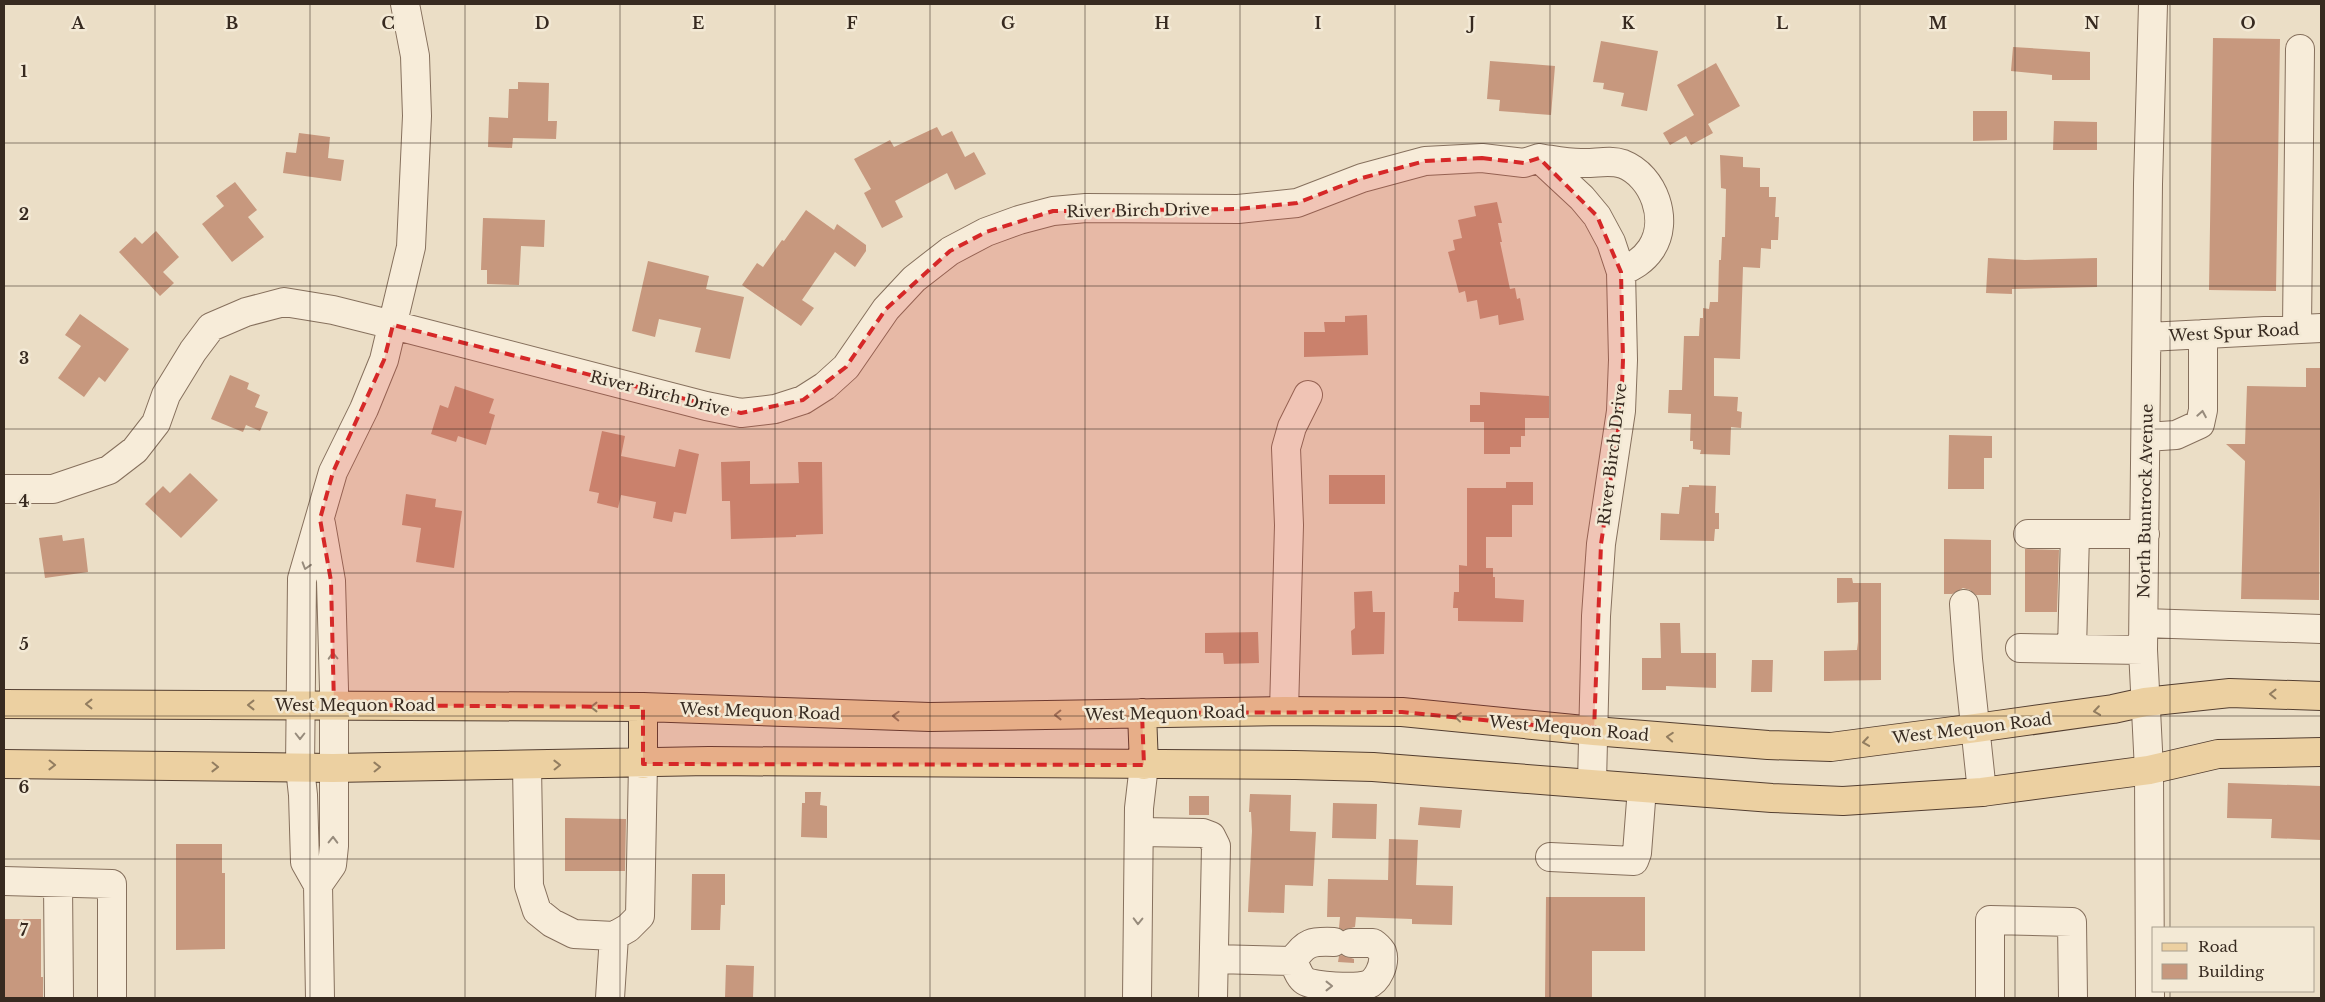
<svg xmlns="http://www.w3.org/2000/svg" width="2325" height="1002" font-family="'Libre Baskerville',serif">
	<rect width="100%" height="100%" fill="#ebdec6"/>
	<!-- building -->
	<path fill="#c7987e" d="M2213,38L2280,39L2276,291L2209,290Z
		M1601,41L1658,51L1647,111L1621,106L1624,93L1603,89L1604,83L1593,82Z
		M2013,47L2090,52V80H2052V75L2011,71Z
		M1490,61L1555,66L1551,115L1499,111L1500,100L1487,99Z
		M1716,63L1740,106L1708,124L1713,133L1691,145L1686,136L1670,145L1663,133L1694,115L1677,85Z
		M518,82L549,83L548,121H557L556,139L513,138L512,148L488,147L489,117L508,118L509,89H518Z
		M1973,111H2007V140L1973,141Z
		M2054,121L2097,122V150H2053Z
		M937,127L942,136L952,131L965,157L974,152L986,174L955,190L947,173L895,201L903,217L882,228L864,193L871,189L854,159L890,140L894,147Z
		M299,133L330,137L328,158L344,160L341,181L283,173L286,152L296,153Z
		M1720,155L1743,157V167L1760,168V187H1769V197H1776L1775,217H1779L1778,240H1771V249L1761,248L1760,268L1743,267L1740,359L1714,358V396L1738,397L1737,411L1742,412L1741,428L1731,427L1730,455L1700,454L1701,450L1693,449V441H1690L1691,414L1668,413L1669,390H1682L1684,336H1699L1700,318H1703V308L1709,309L1710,302H1718L1719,260H1721L1722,237H1725L1726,189L1721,188Z
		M235,182L257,210L248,217L264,237L232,262L202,224L224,206L216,196Z
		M1497,202L1502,223H1498L1502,242H1500L1510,289L1515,288L1517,299L1520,298L1524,320L1499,325L1498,315L1480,319L1477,300L1467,302L1465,291L1459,293L1448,252L1455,250L1453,240L1462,238L1458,220L1476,216L1474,206Z
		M806,210L834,230L837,224L866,245V251L855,267L835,252L802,300L814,308L801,326L742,285L757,263L763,267L782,240L784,241Z
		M483,218L545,220L544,247L521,246L519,285L487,284V270H481Z
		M156,231L179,257L163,272L174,283L160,296L119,252L135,237L142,244Z
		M1988,258L2025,260L2097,258V287L2012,289V294L1986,293Z
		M648,261L709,276L706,289L744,297L730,359L695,352L701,328L659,319L655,337L632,331Z
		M80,314L129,349L105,382L99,377L84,397L58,378L81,346L65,335Z
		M1367,315L1368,355L1304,357V332H1325L1324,322H1345V316Z
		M2306,368H2321L2319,600L2241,599L2245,461L2226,444H2245L2247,386L2306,387Z
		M230,375L249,383L247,389L260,395L255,407L268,412L260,431L246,425L243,432L211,419Z
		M455,386L494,399L489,413L495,415L486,445L458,436L456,442L431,434L440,405L448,408Z
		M1480,392L1549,396V418H1525V436H1521V447H1510V454H1484V422H1470V405H1480Z
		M602,431L625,436L621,456L675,467L679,449L699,454L686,514L674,512L672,522L653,518L656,502L621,495L618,508L597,503L599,493L589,491Z
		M1949,435L1992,436V458H1984V489H1948Z
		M750,461V484L799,483L798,462H822L823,534L796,535V537L731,539L730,501H722L721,462Z
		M190,473L218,500L181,538L145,504L163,486L170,493Z
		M1329,475H1385V504H1329Z
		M1506,482H1533V505H1512V537H1486V568H1493V577H1495V598L1524,600L1523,622L1458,621V608H1453L1454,592H1459V565L1467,566V488H1506Z
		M1689,485L1716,486L1715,513H1719V529H1715L1714,541L1660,540L1661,513L1679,514L1682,487H1689Z
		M406,494L436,499L435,507L462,511L454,568L416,562L421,528L402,525Z
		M62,535L63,541L84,538L88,572L45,578L39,538Z
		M1944,539L1991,540V595H1976L1970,590L1963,588L1952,594H1944Z
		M2025,549L2059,550L2057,612H2025Z
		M1837,578H1852L1853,583H1881V680L1824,681V651L1857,650L1858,642V602L1837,603Z
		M1372,591L1373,612H1385L1384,654L1352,655L1351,631L1355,628L1354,592Z
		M1660,623H1680L1681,653H1716V688L1666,686V690H1642V658H1661Z
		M1258,632L1259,663L1224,664L1223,653H1205V633Z
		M1752,660H1773L1772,692H1751Z
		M2228,783L2321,786V840L2271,838L2272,819L2227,818Z
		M805,792H821L820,805L827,806V838L801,837L802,803H805Z
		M1250,794L1291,795L1290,831L1316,832L1313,886L1285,885L1284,913L1248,912L1252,831L1251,812H1249Z
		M1189,796H1209V815H1189Z
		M1333,803L1377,804L1376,839L1332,838Z
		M1420,807L1462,810L1460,828L1418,825Z
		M565,818L626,819L625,871H565Z
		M1389,839L1418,840L1416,885L1453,886L1452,925L1412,924V919L1356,917L1355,927L1343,930L1339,928L1340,917H1327L1328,879L1388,880Z
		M176,844H222V873H225V949L176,950Z
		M692,874H725V905H721L720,930H691Z
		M1546,897H1645V951H1592V998H1545Z
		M4,919H41V977H43V998H4Z
		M1342,955L1354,959V963L1338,962L1339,956Z
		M726,965L754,966L753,998H725Z"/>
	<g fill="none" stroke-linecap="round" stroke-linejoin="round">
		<!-- minor casing -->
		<g stroke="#86705d" stroke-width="30">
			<path id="minor" d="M1539,158C1553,160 1567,163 1581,163C1595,164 1609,159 1623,164C1654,176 1670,221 1651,249C1643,261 1633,266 1621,272
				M2297,328L2300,49
				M2148,337L2321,328
				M2146,437L2176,435L2200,424L2203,410V334
				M4,489H53L109,470L135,450L156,423L166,395L193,351L211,327L246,312L284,302L333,310L393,325L706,406L741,413L775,409L803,400L825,386L846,367L886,309L914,279L950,251L986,232L1019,220L1053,211L1086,208L1238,209L1297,203L1362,178L1425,161L1482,158L1524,163L1539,158L1582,198L1597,216L1611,242L1621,272L1623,360L1621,411L1601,544L1596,616L1592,783
				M2028,534H2145
				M1964,604L1968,659L1982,792
				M2144,623L2321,629
				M2020,648L2143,650
				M2072,649L2075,534
				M1284,711L1289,525L1286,448L1292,427L1308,395
				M527,766L529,886L537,911L552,923L574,934L614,936
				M1139,832L1203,833L1211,836L1216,846L1213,998
				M1550,857L1634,861L1637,853L1642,788
				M4,881L112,884V998
				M58,883L59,998
				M318,885L332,865L334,846V689L331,581L321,524
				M1214,959L1293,961
				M1293,961C1296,967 1299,977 1305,981C1314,987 1356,988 1367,985C1378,981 1386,963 1382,952C1380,949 1376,945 1373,943H1351
				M1293,961C1305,942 1312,941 1334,942
				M320,998L318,885L305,862L303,795L300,768L302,579L333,472L364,409L384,360L411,247L417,116L415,56L405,4
				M610,998L614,936L628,928L640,916L643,764
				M1137,998L1139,808L1144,765
				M1990,998V920L2072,922L2073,998
				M2150,998L2149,770L2143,650L2148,184L2153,4"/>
		</g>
		<!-- major casing -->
		<g stroke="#543f31" stroke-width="30">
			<path id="major" d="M4,704L643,707L930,717L1284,711L1402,712L1594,731L1768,745L1831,747L1976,728L2113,709L2145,702L2230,693L2321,696
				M643,707V764
				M1142,713L1144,765
				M4,764L333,768L709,761L1295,765L1373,767L1772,798L1843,801L1982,792L2149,770L2218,754L2321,752"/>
		</g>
		<!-- minor -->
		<use href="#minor" stroke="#f7ecd9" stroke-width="28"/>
		<!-- major -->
		<use href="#major" stroke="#ecd0a1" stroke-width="28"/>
	</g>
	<!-- one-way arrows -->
	<defs><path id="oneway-chevron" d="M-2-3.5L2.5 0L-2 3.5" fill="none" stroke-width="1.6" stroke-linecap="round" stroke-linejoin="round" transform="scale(1.25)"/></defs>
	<g stroke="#978b7c">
		<use href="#oneway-chevron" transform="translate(2202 414) rotate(-80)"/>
		<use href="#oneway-chevron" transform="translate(306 566) rotate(107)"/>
		<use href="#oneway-chevron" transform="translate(333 656) rotate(-92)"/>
		<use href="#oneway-chevron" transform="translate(300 736) rotate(90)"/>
		<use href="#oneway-chevron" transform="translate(333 840) rotate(-89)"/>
		<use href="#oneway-chevron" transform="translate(1138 921) rotate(91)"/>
		<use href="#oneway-chevron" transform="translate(1329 986)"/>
	</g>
	<g stroke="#927d60">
		<use href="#oneway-chevron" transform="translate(2273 694) rotate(-179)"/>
		<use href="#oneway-chevron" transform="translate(89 704) rotate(-180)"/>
		<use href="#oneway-chevron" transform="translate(251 705) rotate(180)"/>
		<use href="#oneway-chevron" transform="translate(594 707) rotate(-180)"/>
		<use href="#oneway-chevron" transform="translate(2097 711) rotate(172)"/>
		<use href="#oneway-chevron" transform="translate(1058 715) rotate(179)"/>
		<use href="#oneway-chevron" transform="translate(896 716) rotate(-178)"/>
		<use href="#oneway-chevron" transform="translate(1458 717) rotate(-174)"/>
		<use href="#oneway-chevron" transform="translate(1670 737) rotate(-176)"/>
		<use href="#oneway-chevron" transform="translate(1866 742) rotate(172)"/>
		<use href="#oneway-chevron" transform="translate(52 765) rotate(1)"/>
		<use href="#oneway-chevron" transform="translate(557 765) rotate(-1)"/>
		<use href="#oneway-chevron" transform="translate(215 767) rotate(1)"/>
		<use href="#oneway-chevron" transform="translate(377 767) rotate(-1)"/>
	</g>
	<!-- marked area -->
	<path fill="#d62828" fill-opacity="0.2" stroke="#d62828" stroke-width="4" stroke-dasharray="10 6" stroke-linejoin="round" d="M1482,158L1524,163L1539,158L1597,216L1621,272L1623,360L1621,411L1601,544L1594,731L1402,712L1142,713L1144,765L643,764V707L334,705L331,581L320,519L333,472L384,360L393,325L741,413L803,400L846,367L886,309L950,251L986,232L1053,211L1238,209L1297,203L1362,178L1425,161Z"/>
	<!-- grid -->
	<path fill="none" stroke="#372a20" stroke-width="1" stroke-opacity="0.55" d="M155,4V998M310,4V998M465,4V998M620,4V998M775,4V998M930,4V998M1085,4V998M1240,4V998M1395,4V998M1550,4V998M1705,4V998M1860,4V998M2015,4V998M2170,4V928M4,143H2321M4,286H2321M4,429H2321M4,573H2321M4,716H2321M4,859H2321M2170,991V998"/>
	<g text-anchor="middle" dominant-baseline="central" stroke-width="5" stroke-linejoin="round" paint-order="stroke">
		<!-- street labels -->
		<g font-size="16" fill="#372a20" stroke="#f3e9d5">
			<text transform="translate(1138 210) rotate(-1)">River Birch Drive</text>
			<text transform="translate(2234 332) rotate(-3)">West Spur Road</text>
			<text transform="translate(660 393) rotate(14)">River Birch Drive</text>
			<text transform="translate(1612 454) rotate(-83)">River Birch Drive</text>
			<text transform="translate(2145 501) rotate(-89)">North Buntrock Avenue</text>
			<text x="355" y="705">West Mequon Road</text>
			<text transform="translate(760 711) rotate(2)">West Mequon Road</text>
			<text transform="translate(1165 713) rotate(-1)">West Mequon Road</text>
			<text transform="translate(1569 728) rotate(5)">West Mequon Road</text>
			<text transform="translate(1972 728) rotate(-7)">West Mequon Road</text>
		</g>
	</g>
	<g font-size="16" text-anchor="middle" font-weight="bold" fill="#372a20" stroke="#f3e9d5" stroke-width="5" stroke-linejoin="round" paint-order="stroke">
		<text x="78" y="29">A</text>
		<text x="232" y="29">B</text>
		<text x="388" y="29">C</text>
		<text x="542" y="29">D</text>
		<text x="698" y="29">E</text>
		<text x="852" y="29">F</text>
		<text x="1008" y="29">G</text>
		<text x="1162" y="29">H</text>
		<text x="1318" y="29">I</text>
		<text x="1472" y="29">J</text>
		<text x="1628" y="29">K</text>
		<text x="1782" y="29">L</text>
		<text x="1938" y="29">M</text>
		<text x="2092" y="29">N</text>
		<text x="2248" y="29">O</text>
		<text x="24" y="77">1</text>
		<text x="24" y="220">2</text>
		<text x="24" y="364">3</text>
		<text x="24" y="507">4</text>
		<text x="24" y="650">5</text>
		<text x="24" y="793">6</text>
		<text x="24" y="936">7</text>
	</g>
	<!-- border -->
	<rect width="2325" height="1002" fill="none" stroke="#372a20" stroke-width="10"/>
	<!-- legend -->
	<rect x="2152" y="927" width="162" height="65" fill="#f3e9d5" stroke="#a89d8d"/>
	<rect x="2162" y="943" width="25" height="8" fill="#ecd0a1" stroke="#a89d8d"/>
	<text x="2198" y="952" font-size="15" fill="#372a20">Road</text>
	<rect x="2162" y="964" width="25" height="15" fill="#c7987e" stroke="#a89d8d"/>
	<text x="2198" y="977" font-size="15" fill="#372a20">Building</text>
</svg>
